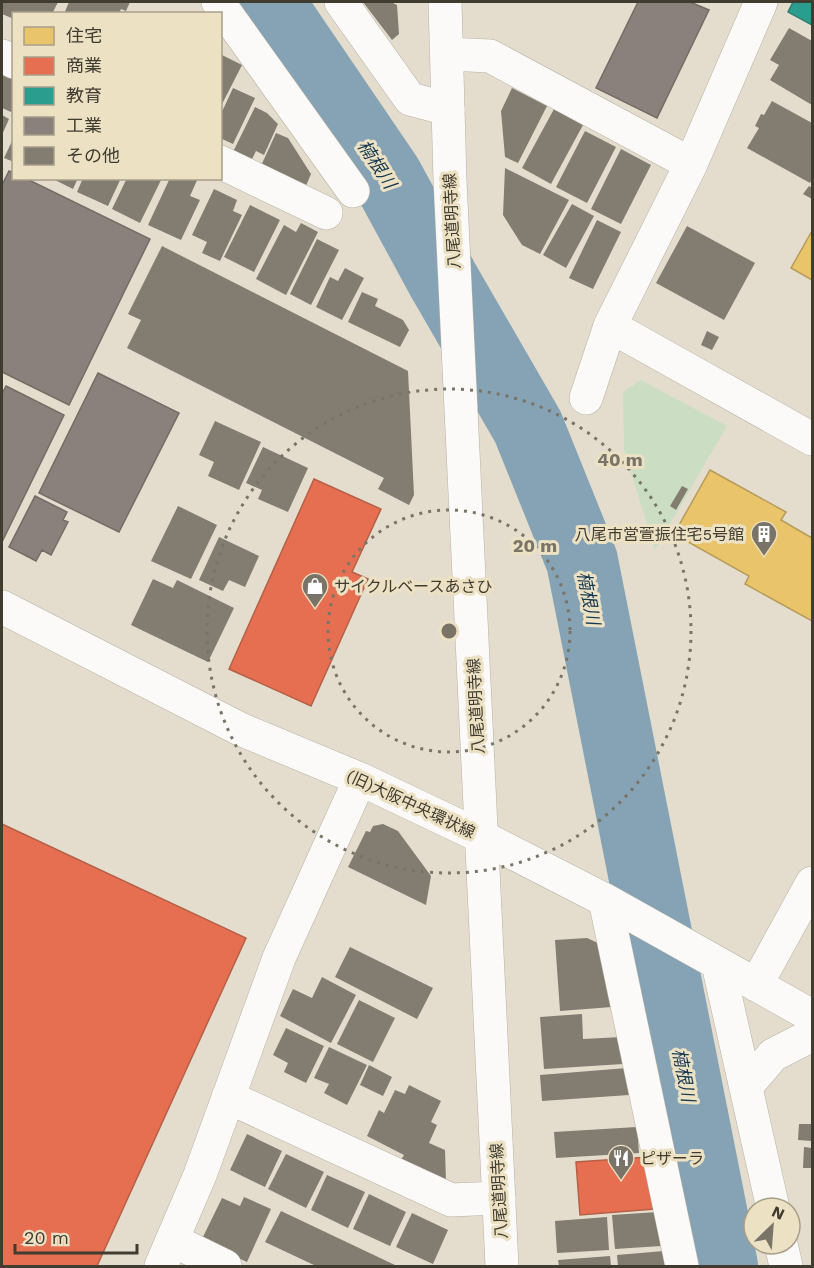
<svg xmlns="http://www.w3.org/2000/svg" width="814" height="1268" font-family="'Work Sans','Noto Sans JP',sans-serif">
	<rect width="100%" height="100%" fill="#e4ddcd"/>
	<!-- green -->
	<path fill="#cbdec4" d="M641,380L727,426L655,550L624,450L623,392Z"/>
	<!-- homes -->
	<path fill="#e9c46a" stroke="#b69b59" stroke-width="1.5" d="M812,231V280L791,268Z
		M710,470L786,512L781,520L812,538V621L745,584L749,576L674,534Z"/>
	<!-- shops -->
	<path fill="#e76f51" stroke="#b56047" stroke-width="1.5" d="M314,479L381,509L352,572L368,579L311,706L229,669Z
		M2,824L246,938L97,1266H2Z
		M649,1157L654,1209L580,1215L576,1162Z"/>
	<!-- schools -->
	<path fill="#2a9d8f" stroke="#318072" stroke-width="1.5" d="M793,2H812V25L788,12Z"/>
	<!-- industry -->
	<path fill="#8a817c" stroke="#746c65" stroke-width="1.5" d="M638,2H690L709,10L657,118L596,88Z
		M9,171L14,173V178H25L150,239L69,405L2,372V185Z
		M98,373L179,413L119,532L39,493Z
		M6,386L64,415L2,542V394Z
		M35,496L67,512L63,520L68,522L51,555L42,550L36,561L9,547Z"/>
	<g fill="none" stroke-linecap="round" stroke-linejoin="round">
		<!-- river -->
		<path stroke="#85a3b4" stroke-width="72" d="M268,2L387,177L443,280L528,427L582,561L722,1266"/>
	</g>
	<!-- building -->
	<path fill="#827c71" d="M2,2H58L52,14H14V19L2,14Z
		M69,2H130L126,11L121,9L119,14H64Z
		M363,2H391L397,5L399,34L392,40Z
		M789,28L812,41V105L770,80L779,65L770,60Z
		M222,55L242,65L220,108V59Z
		M2,73L14,79V107L11,112L2,108Z
		M233,88L255,98L233,144L220,138V116Z
		M512,88L547,106L518,163L505,157L501,111Z
		M772,101L812,123V179L810,183L747,148L759,128L755,126L761,114L764,115Z
		M255,107L267,113L278,124L264,155L256,151L251,161L233,152Z
		M554,109L583,125L551,184L522,168Z
		M2,115L9,119L2,135Z
		M585,131L616,147L587,203L556,187Z
		M276,133L288,138L311,174L305,188L260,168Z
		M14,137V162L4,158Z
		M621,149L651,165L621,224L591,209Z
		M505,168L569,200L540,254L522,245L503,215Z
		M51,178H78L73,189Z
		M83,178H121L108,206L77,192Z
		M127,178H162L140,223L112,209Z
		M170,178H198L190,196L200,200L181,240L148,225Z
		M809,186L812,188V199L803,194Z
		M214,189L237,200L233,211L242,215L220,261L202,253L207,242L192,235Z
		M572,204L594,216L566,268L543,255Z
		M250,205L280,220L254,272L224,257Z
		M597,220L621,232L593,289L569,278Z
		M301,223L318,232L286,295L256,279L284,225L296,232Z
		M687,226L755,263L724,320L656,283Z
		M317,239L339,250L311,305L290,294Z
		M162,246L408,371L414,495L409,505L378,489L384,478L127,348L141,320L128,314Z
		M345,268L364,278L342,320L316,307L330,277L338,281Z
		M362,292L378,299L375,306L403,320L409,330L400,347L348,322Z
		M707,331L719,337L712,350L701,345Z
		M215,421L261,442L239,490L208,476L214,462L199,455Z
		M263,447L308,468L288,512L258,499L262,490L246,483Z
		M682,486L688,489L676,510L670,506Z
		M178,506L217,525L191,579L151,561Z
		M219,537L259,556L245,587L229,580L223,591L199,580Z
		M153,579L173,588L177,580L234,608L208,662L131,625Z
		M383,824L398,831L431,876L426,905L348,867L366,831L370,832L373,826Z
		M587,938L600,944L601,962H609L612,1007L560,1011L555,940Z
		M350,947L433,988L417,1019L335,977Z
		M322,977L356,995L331,1043L280,1016L293,989L312,998Z
		M359,1000L395,1018L373,1062L337,1044Z
		M582,1014L583,1039L622,1037L623,1064L544,1069L540,1017Z
		M286,1028L324,1046L306,1083L284,1072L288,1063L273,1055Z
		M329,1047L367,1065L347,1105L324,1093L329,1084L314,1078Z
		M369,1065L392,1077L383,1096L360,1085Z
		M627,1068L629,1095L542,1101L540,1075Z
		M409,1085L441,1101L431,1122L437,1125L429,1143L445,1150L446,1182L401,1160L404,1155L367,1136L379,1110L384,1113L395,1090L405,1094Z
		M799,1124H812V1141L798,1140Z
		M637,1127L639,1153L556,1158L554,1132Z
		M247,1134L282,1151L265,1187L230,1170Z
		M804,1147L812,1148V1168H803Z
		M286,1154L324,1172L306,1208L268,1189Z
		M327,1175L365,1192L348,1228L311,1210Z
		M369,1194L406,1212L390,1246L353,1229Z
		M244,1197L271,1209L247,1262L201,1241L222,1198L240,1206Z
		M281,1211L397,1266H316L265,1242Z
		M658,1212L661,1246L615,1249L612,1215Z
		M412,1213L448,1230L433,1264L396,1247Z
		M607,1217L609,1250L557,1253L555,1221Z
		M664,1251L665,1266H618L617,1255Z
		M610,1256L611,1266H559L558,1260Z"/>
	<g fill="none" stroke-linecap="round" stroke-linejoin="round">
		<!-- minor casing -->
		<g stroke="#b6b1a4" stroke-width="34">
			<path id="minor" d="M218,2L353,191
				M341,2L410,99L448,109
				M447,54L490,56L691,164
				M2,56L14,62
				M220,162L326,213
				M610,326L812,439
				M586,398L610,326L691,164L761,2
				M2,607L240,729L360,779L482,837L605,900L812,1016
				M605,900L682,1266
				M718,964L773,1208
				M756,985L812,883
				M746,1087L773,1055L812,1035
				M228,1097L451,1200L499,1198
				M172,1240L225,1266
				M781,1244L786,1266
				M161,1266L200,1175L279,958L360,779"/>
		</g>
		<!-- major casing -->
		<g stroke="#b6b1a4" stroke-width="34">
			<path id="major" d="M445,2L450,180L502,1266"/>
		</g>
		<!-- minor -->
		<use href="#minor" stroke="#fbfaf8" stroke-width="33"/>
		<!-- major -->
		<use href="#major" stroke="#fbfaf8" stroke-width="33"/>
	</g>
	<!-- distance rings -->
	<g fill="none" stroke="#797467" stroke-width="3" stroke-dasharray="3 6">
		<circle cx="449" cy="631" r="121"/>
		<circle cx="449" cy="631" r="242"/>
	</g>
	<!-- icons -->
	<defs>
		<g id="building-pin" transform="scale(1.35)"><path d="M0 17L-7.5 6A9.5 9.5 0 1 1 7.5 6Z" fill="#797467" stroke="#ede1c4"/><path d="M-4-6H4V6H1V3H-1V6H-4ZM-2.5-4.3h1.7v1.8h-1.7ZM.8-4.3h1.7v1.8H.8ZM-2.5-1h1.7V.8h-1.7ZM.8-1h1.7V.8H.8Z" fill="#fff"/></g>
		<g id="shop-pin" transform="scale(1.35)"><path d="M0 17L-7.5 6A9.5 9.5 0 1 1 7.5 6Z" fill="#797467" stroke="#ede1c4"/><path d="M-5-2.5h2.3a2.7 3.5 0 0 1 5.4 0H5L5.5 6h-11ZM-1.5-2.5h3a1.5 2.3 0 0 0-3 0Z" fill="#fff"/></g>
		<g id="restaurant-pin" transform="scale(1.35)"><path d="M0 17L-7.5 6A9.5 9.5 0 1 1 7.5 6Z" fill="#797467" stroke="#ede1c4"/><path d="M-5-6h1v4h1v-4h1v4h1v-4h1v5L-1.5 .5V6h-2V.5L-5-1ZM5-6V6H3V1.5H1.5Q1.5-4 5-6Z" fill="#fff"/></g>
	</defs>
	<g fill-rule="evenodd">
		<use href="#building-pin" x="764" y="534"/>
		<use href="#shop-pin" x="315" y="586"/>
		<use href="#restaurant-pin" x="621" y="1158"/>
	</g>
	<g text-anchor="middle" dominant-baseline="central" stroke-width="6" stroke-linejoin="round" paint-order="stroke">
		<!-- street labels -->
		<g font-size="16" fill="#403c30" stroke="#ede1c4">
			<text transform="translate(452 221) rotate(-93)">八尾道明寺線</text>
			<text transform="translate(476 706) rotate(-93)">八尾道明寺線</text>
			<text transform="translate(411 804) rotate(25)">(旧)大阪中央環状線</text>
			<text transform="translate(499 1191) rotate(-93)">八尾道明寺線</text>
		</g>
		<!-- poi labels -->
		<g font-size="16" fill="#403c30" stroke="#ede1c4" text-anchor="start">
			<text x="744" y="534" text-anchor="end">八尾市営萱振住宅5号館</text>
			<text x="334" y="586">サイクルベースあさひ</text>
			<text x="640" y="1158">ピザーラ</text>
		</g>
		<!-- water labels -->
		<g font-size="18" font-style="italic" fill="#153a52" stroke="#ede1c4">
			<text transform="translate(377 164) rotate(57)">楠根川</text>
			<text transform="translate(589 598) rotate(79)">楠根川</text>
			<text transform="translate(684 1075) rotate(79)">楠根川</text>
		</g>
	</g>
	<circle cx="449" cy="631" r="9" fill="#797467" stroke="#ede1c4" stroke-width="3"/>
	<g font-size="18" text-anchor="middle" font-weight="bold" fill="#797467" stroke="#ede1c4" stroke-width="6" stroke-linejoin="round" paint-order="stroke">
		<text x="620" y="466">40 m</text>
		<text x="535" y="552">20 m</text>
	</g>
	<!-- border -->
	<rect width="814" height="1268" fill="none" stroke="#403c30" stroke-width="6"/>
	<!-- legend -->
	<rect x="12" y="12" width="210" height="168" fill="#ede1c4" stroke="#a89f89" stroke-width="1.5"/>
	<rect x="24" y="27" width="30" height="18" fill="#e9c46a" stroke="#a89f89" stroke-width="1.5"/>
	<text x="66" y="42" font-size="18" fill="#403c30">住宅</text>
	<rect x="24" y="57" width="30" height="18" fill="#e76f51" stroke="#a89f89" stroke-width="1.5"/>
	<text x="66" y="72" font-size="18" fill="#403c30">商業</text>
	<rect x="24" y="87" width="30" height="18" fill="#2a9d8f" stroke="#a89f89" stroke-width="1.5"/>
	<text x="66" y="102" font-size="18" fill="#403c30">教育</text>
	<rect x="24" y="117" width="30" height="18" fill="#8a817c" stroke="#a89f89" stroke-width="1.5"/>
	<text x="66" y="132" font-size="18" fill="#403c30">工業</text>
	<rect x="24" y="147" width="30" height="18" fill="#827c71" stroke="#a89f89" stroke-width="1.5"/>
	<text x="66" y="162" font-size="18" fill="#403c30">その他</text>
	<!-- north arrow -->
	<g transform="translate(772 1226) rotate(25)"><circle r="28" fill="#ede1c4" stroke="#a89f89" stroke-width="1.5"/>
	<path d="M0-4.5L10 22L0 15L-10 22Z" fill="#797467"/>
	<text y="-9" font-size="16" font-weight="bold" text-anchor="middle" fill="#403c30">N</text>
	</g>
	<!-- scale -->
	<path d="M15 1244v9h122v-9" fill="none" stroke="#403c30" stroke-width="3"/>
	<text x="24" y="1244" font-size="18" fill="#403c30" stroke="#ede1c4" stroke-width="4.5" paint-order="stroke">20 m</text>
</svg>
